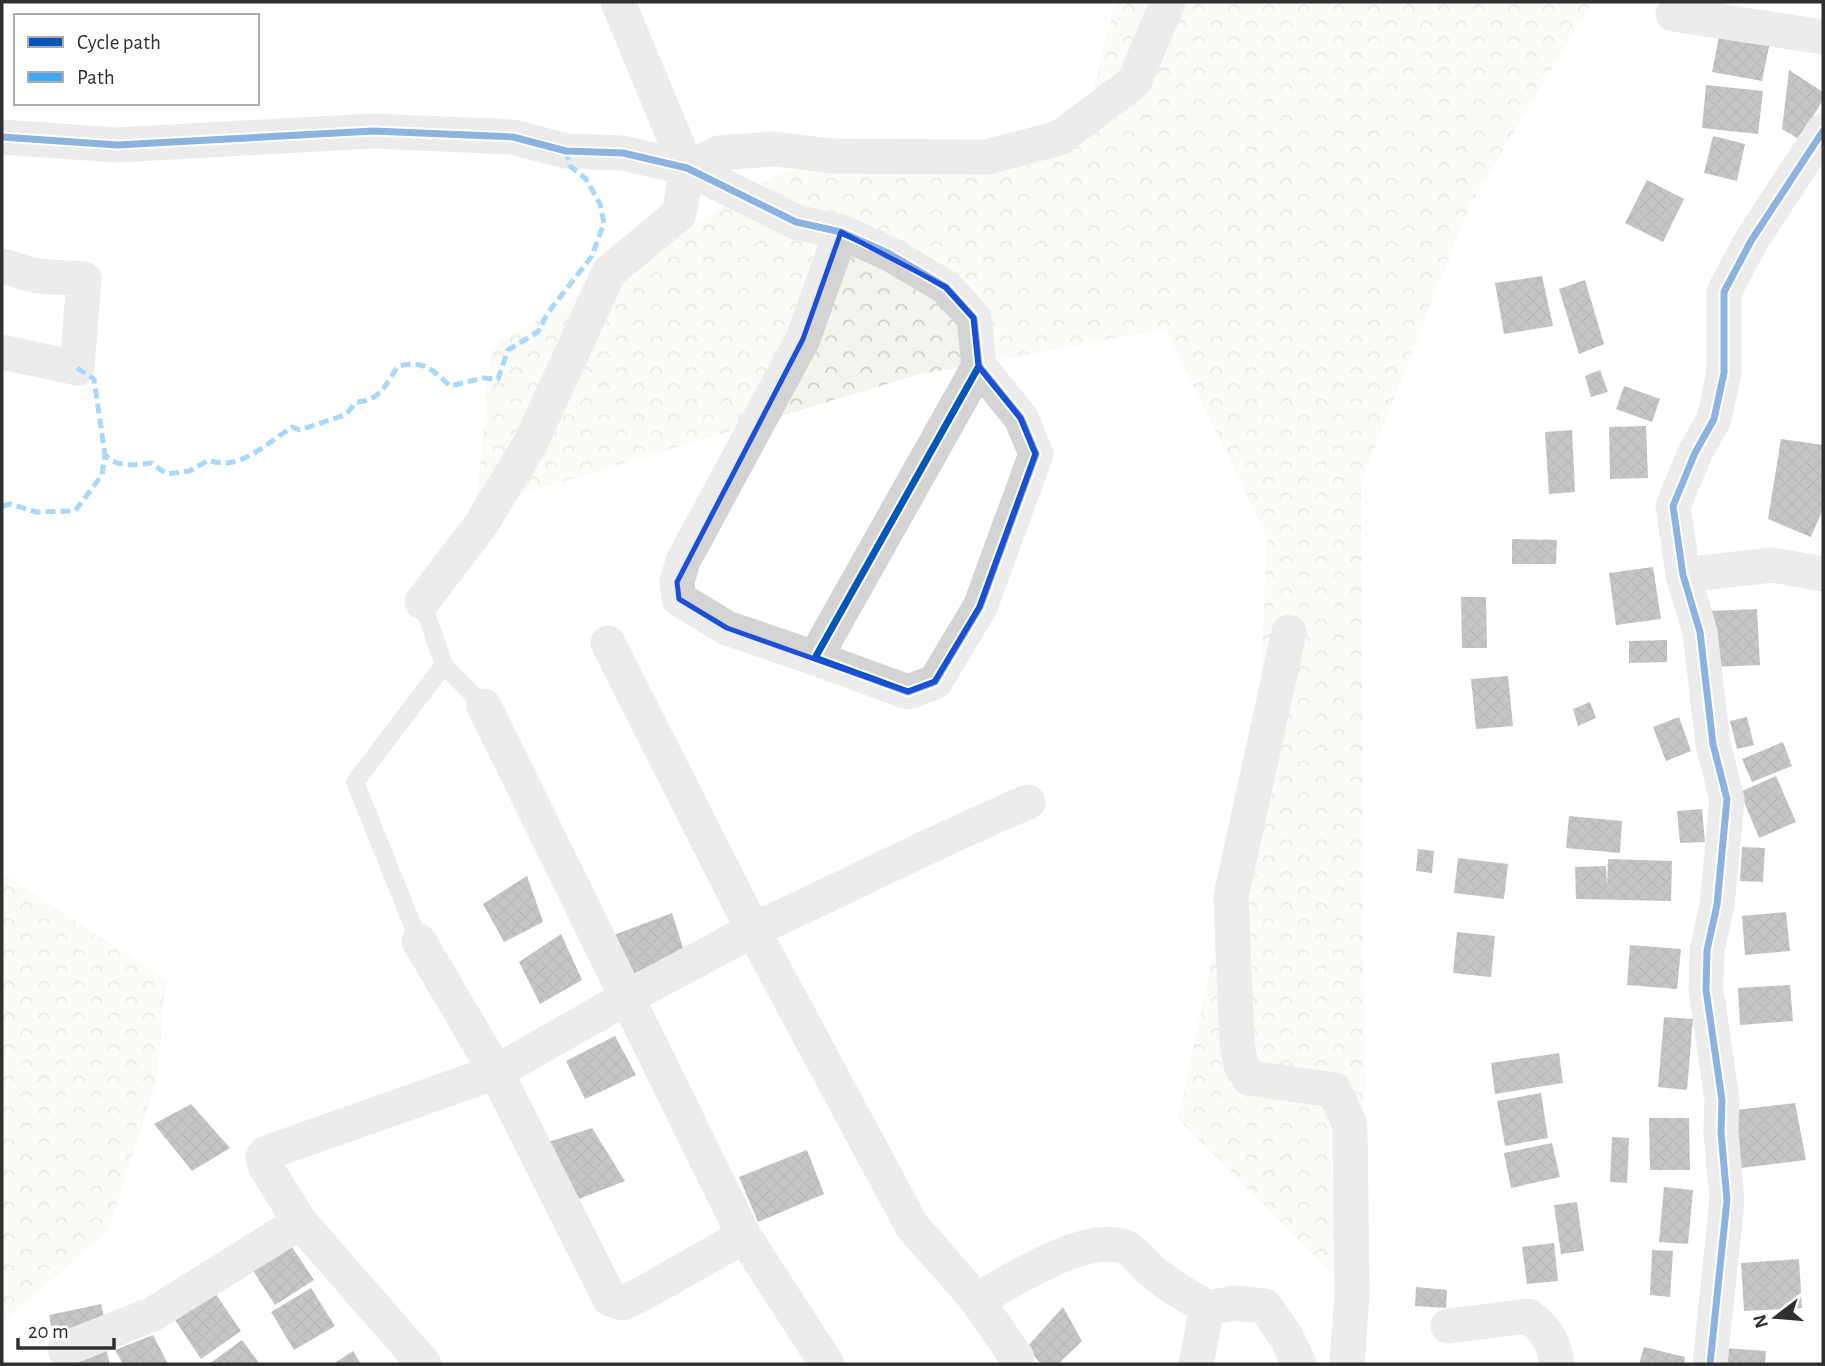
<svg xmlns="http://www.w3.org/2000/svg" width="1825" height="1366" font-family="'Alegreya Sans',sans-serif">
	<defs>
		<pattern id="forest-crowns" width="20" height="18" patternUnits="userSpaceOnUse" patternTransform="scale(1.75)"><rect width="20" height="18" fill="#f1f5ed"/><path d="M2 6a3 3 0 1 1 6 0M12 15a3 3 0 1 1 6 0" fill="none" stroke="#cfd2cc"/></pattern>
		<pattern id="building-cross-hatch" width="8" height="8" patternUnits="userSpaceOnUse" patternTransform="scale(1.75)"><rect width="8" height="8" fill="#7f7f7f"/><path d="M0 0l8 8M0 8l8-8" fill="none" stroke="#686868"/></pattern>
	</defs>
	<rect width="100%" height="100%" fill="#fff"/>
	<!-- forest -->
	<path fill="url(#forest-crowns)" d="M1115,2H1592L1470,205L1361,483L1365,1097L1332,1274L1178,1119L1258,744L1267,537L1166,329L917,375L476,508L491,348L781,172L1083,133Z
		M2,873L166,980L157,1079L108,1231L2,1323Z"/>
	<!-- building -->
	<path fill="url(#building-cross-hatch)" d="M1720,32L1770,42L1762,81L1712,72Z
		M1789,70L1823,92V100L1799,139L1782,129Z
		M1706,85L1763,91L1758,134L1702,128Z
		M1713,136L1745,144L1737,181L1704,173Z
		M1647,180L1684,199L1663,242L1625,223Z
		M1542,276L1553,326L1504,334L1495,283Z
		M1585,280L1604,344L1579,354L1559,289Z
		M1600,370L1608,392L1591,397L1585,376Z
		M1624,386L1660,399L1652,422L1616,409Z
		M1646,426L1648,478L1610,479L1609,427Z
		M1572,430L1575,492L1549,494L1545,432Z
		M1781,439L1823,445V509L1811,537L1768,519Z
		M1512,539L1557,540L1556,564H1512Z
		M1653,567L1661,619L1616,625L1609,573Z
		M1461,597H1486L1487,648H1462Z
		M1757,609L1760,665L1712,667L1709,611Z
		M1667,640V662L1629,663V641Z
		M1508,676L1513,726L1476,729L1471,679Z
		M1590,702L1596,718L1578,726L1573,709Z
		M1679,717L1691,751L1666,761L1653,727Z
		M1747,717L1754,745L1737,749L1730,721Z
		M1783,742L1792,766L1752,782L1742,759Z
		M1776,776L1796,822L1759,838L1740,792Z
		M1702,809L1705,842L1680,843L1677,811Z
		M1569,816L1622,821L1620,853L1566,848Z
		M1742,847L1765,848L1763,882L1740,881Z
		M1418,849L1434,851L1432,873L1416,871Z
		M1458,858L1508,864L1504,899L1454,893Z
		M1608,859L1672,861L1671,901L1576,899L1575,867L1606,866L1607,887Z
		M527,876L543,922L504,942L483,904Z
		M1786,912L1790,951L1745,955L1742,916Z
		M672,913L684,951L630,975L611,936Z
		M1457,932L1495,936L1491,977L1453,973Z
		M561,934L582,980L540,1004L519,962Z
		M1630,945L1681,949L1677,989L1627,985Z
		M1790,985L1793,1021L1740,1025L1738,988Z
		M1664,1017L1693,1019L1687,1090L1658,1087Z
		M615,1036L636,1075L585,1099L566,1061Z
		M1559,1053L1563,1083L1495,1094L1491,1063Z
		M1541,1093L1548,1138L1505,1146L1497,1101Z
		M1795,1103L1806,1160L1741,1168L1735,1110Z
		M191,1104L230,1148L192,1171L154,1124Z
		M1649,1118H1689L1690,1170H1650Z
		M592,1128L625,1181L571,1202L539,1145Z
		M1612,1137L1629,1138L1627,1183L1610,1182Z
		M1552,1143L1560,1177L1511,1188L1504,1153Z
		M807,1150L824,1194L758,1222L739,1177Z
		M1664,1187L1693,1190L1688,1244L1659,1242Z
		M1577,1202L1584,1251L1561,1254L1554,1205Z
		M1554,1243L1558,1281L1527,1284L1522,1247Z
		M290,1244L314,1280L275,1305L252,1269Z
		M1652,1250L1673,1251L1670,1297L1650,1295Z
		M1799,1259L1802,1308L1744,1311L1741,1263Z
		M1416,1287L1447,1290L1446,1308L1415,1306Z
		M311,1288L335,1326L294,1350L271,1312Z
		M215,1293L241,1331L201,1359L175,1320Z
		M101,1304L107,1329L54,1341L49,1315Z
		M1063,1307L1082,1341L1058,1364H1041L1027,1347Z
		M153,1335L168,1364H123L115,1350Z
		M242,1340L260,1364H209Z
		M105,1346L110,1364H62Z
		M1644,1347L1685,1357L1684,1364H1639Z
		M1725,1348L1766,1351L1765,1364H1724Z
		M353,1351L361,1364H333Z"/>
	<g fill="none" stroke-linecap="round" stroke-linejoin="round">
		<!-- service -->
		<path stroke="#d4d4d4" stroke-width="18" d="M444,665L484,706
			M419,941L355,782L444,665L422,602"/>
		<!-- minor -->
		<path stroke="#d4d4d4" stroke-width="35" d="M618,2L687,168
			M1673,14L1823,37
			M2,137L117,145L373,131L513,137L566,151L623,153L687,168L796,222L841,232L888,253L946,287L974,318L979,366L1021,418L1036,454L980,607L935,682L908,692L815,658L979,366
			M2,266L37,276L84,279L77,368L2,352
			M1683,575L1772,565L1823,574
			M422,602L482,523L530,444L609,272L679,214L687,168L719,153L774,149L832,156L987,157L1059,138L1134,82L1168,2
			M1289,632L1231,896L1237,1043L1241,1065L1249,1078L1334,1090L1350,1125L1352,1295L1347,1364
			M608,643L753,930C845,888 935,841 1028,802
			M815,658L727,628L679,599L677,582L683,561L803,339L841,232
			M419,941L496,1072L610,1299L623,1303L640,1295L744,1236L484,706
			M300,1222L265,1166L263,1157L266,1153L496,1072L626,998L753,930L912,1226L977,1300L1017,1358
			M744,1236L827,1364
			M977,1300C1011,1281 1086,1232 1125,1247C1135,1251 1144,1265 1153,1272C1169,1286 1189,1296 1207,1308L1235,1303L1265,1306L1287,1338L1299,1364
			M1448,1326L1528,1316C1546,1329 1554,1342 1557,1364
			M65,1349L153,1314L300,1222L424,1364
			M1196,1364L1207,1308
			M1710,1364L1727,1200L1721,1132L1722,1100L1706,990L1707,950L1717,905L1727,799L1713,744L1700,632L1683,575L1673,506L1695,453L1714,419L1724,373V292L1751,241L1823,131"/>
		<!-- quiet -->
		<path stroke="#3fa9f5" stroke-width="5" stroke-dasharray="10 5" stroke-linecap="butt" d="M77,368L94,379L105,455
			M2,506L11,504L36,512L75,511L102,475L105,455C117,468 135,465 151,463L167,474L189,471L209,460C237,473 269,442 292,427L300,430L345,415L357,402C380,401 386,384 398,366C424,360 432,369 450,386L483,378L498,379L508,350L538,332L547,314L592,256L604,223L600,204L586,179L570,166L566,151"/>
		<!-- cycleway casing -->
		<g stroke="#fff" stroke-width="11">
			<path id="cycleway" d="M2,137L117,145L373,131L513,137L566,151L623,153L687,168L796,222L841,232L888,253L946,287L974,318L979,366L1021,418L1036,454L980,607L935,682L908,692L815,658L979,366
				M1710,1364L1727,1200L1721,1132L1722,1100L1706,990L1707,950L1717,905L1727,799L1713,744L1700,632L1683,575L1673,506L1695,453L1714,419L1724,373V292L1751,241L1823,131"/>
		</g>
		<!-- cycleway -->
		<use href="#cycleway" stroke="#0057b8" stroke-width="7"/>
	</g>
	<!-- marked area -->
	<path d="M0 0H1825V1366H0ZM841,232L946,287L974,318L979,366L1021,418L1036,454L980,607L935,682L908,692L727,628L679,599L677,582L803,339Z" fill="#fff" fill-opacity=".55" fill-rule="evenodd"/>
	<path fill="none" stroke="#1d4ed8" stroke-width="5" stroke-linejoin="round" d="M841,232L946,287L974,318L979,366L1021,418L1036,454L980,607L935,682L908,692L727,628L679,599L677,582L803,339Z"/>
	<!-- border -->
	<rect width="1825" height="1366" fill="none" stroke="#303030" stroke-width="7"/>
	<!-- legend -->
	<rect x="14" y="14" width="245" height="91" fill="#ffffff" stroke="#acacac" stroke-width="2"/>
	<rect x="28" y="37" width="35" height="10" fill="#0057b8" stroke="#acacac" stroke-width="2"/>
	<text x="77" y="49" font-size="21" fill="#303030">Cycle path</text>
	<rect x="28" y="72" width="35" height="10" fill="#3fa9f5" stroke="#acacac" stroke-width="2"/>
	<text x="77" y="84" font-size="21" fill="#303030">Path</text>
	<!-- north arrow -->
	<g transform="translate(1776 1317) rotate(254)" stroke="#ffffff" stroke-width="5" paint-order="stroke">
	<path d="M0-5L12 26L0 18L-12 26Z" fill="#303030"/>
	<text y="-10" font-size="19" font-weight="bold" text-anchor="middle" fill="#303030">N</text>
	</g>
	<!-- scale -->
	<path d="M18 1338v10h96v-10" fill="none" stroke="#303030" stroke-width="3.5"/>
	<text x="28" y="1338" font-size="21" fill="#303030" stroke="#ffffff" stroke-width="5" paint-order="stroke">20 m</text>
</svg>
